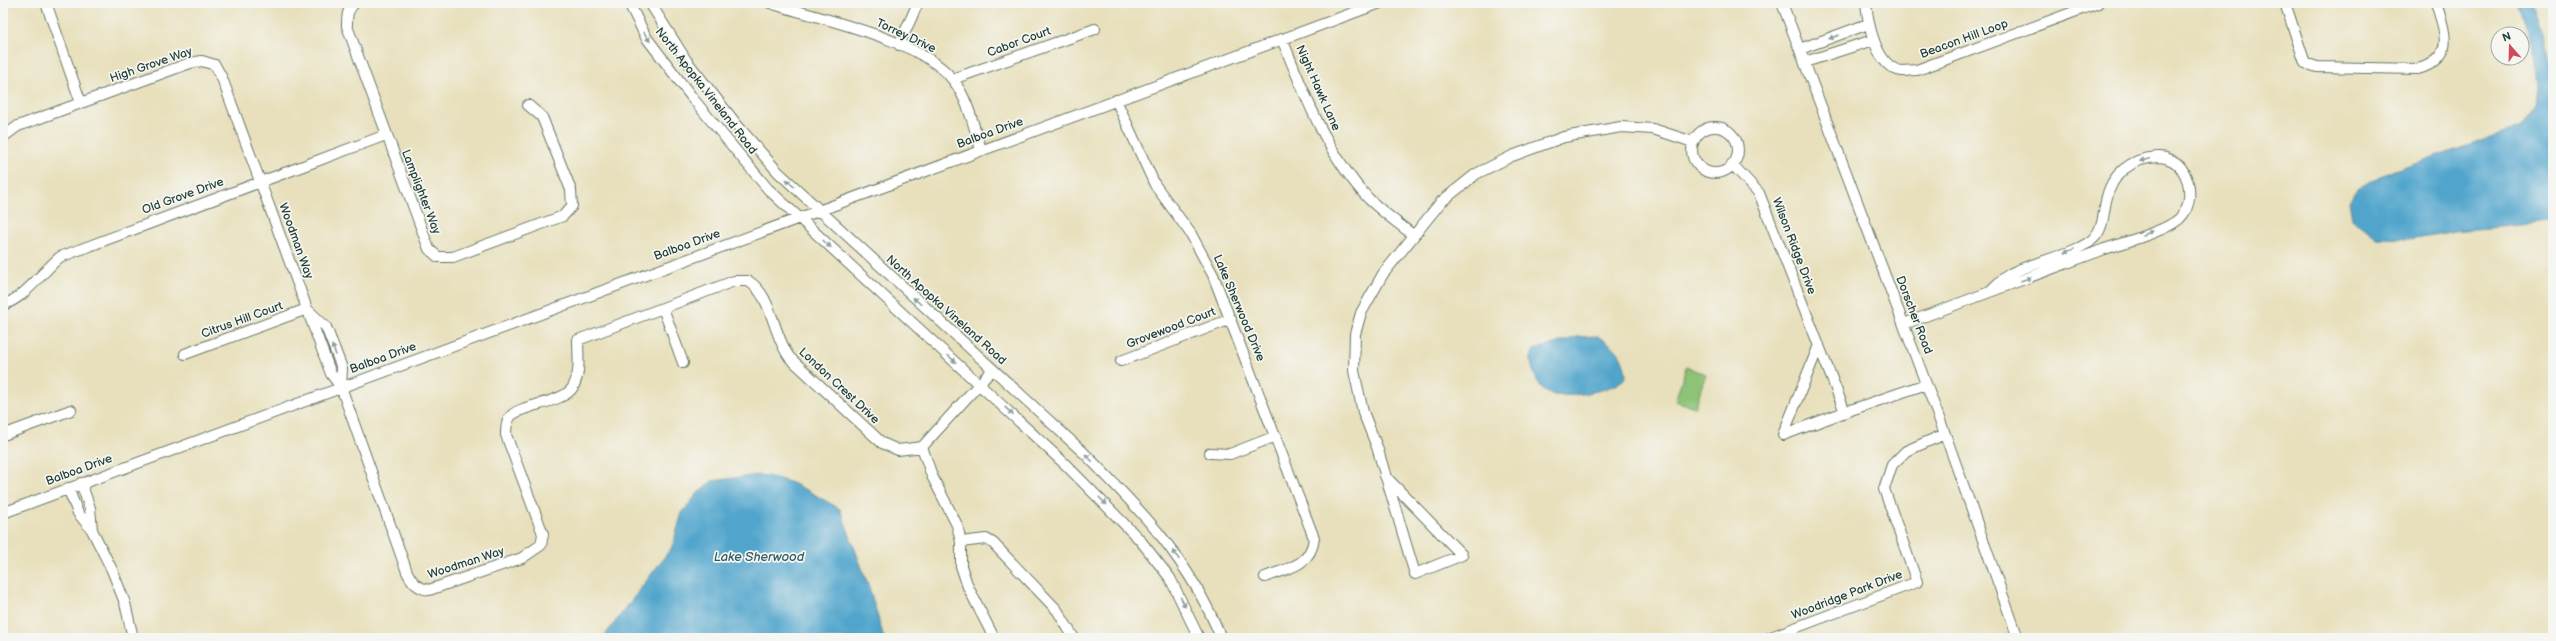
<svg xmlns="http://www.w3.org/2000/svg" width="2556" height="641" font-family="'Balsamiq Sans',sans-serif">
	<rect width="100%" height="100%" fill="#f6f6f2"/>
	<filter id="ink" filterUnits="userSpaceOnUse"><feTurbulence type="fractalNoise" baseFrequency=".025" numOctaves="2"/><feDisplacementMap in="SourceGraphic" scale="8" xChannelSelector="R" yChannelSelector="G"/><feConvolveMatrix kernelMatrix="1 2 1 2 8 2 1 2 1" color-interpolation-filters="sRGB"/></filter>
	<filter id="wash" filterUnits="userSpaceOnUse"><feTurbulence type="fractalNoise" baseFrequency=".012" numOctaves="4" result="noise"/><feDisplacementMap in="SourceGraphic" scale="16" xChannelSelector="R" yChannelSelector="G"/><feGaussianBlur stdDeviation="0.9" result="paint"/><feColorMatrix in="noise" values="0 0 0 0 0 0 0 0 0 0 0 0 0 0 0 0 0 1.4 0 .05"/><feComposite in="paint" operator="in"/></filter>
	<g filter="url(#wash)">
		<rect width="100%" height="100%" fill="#e8e0bc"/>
		<!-- green -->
		<path fill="#8dc376" stroke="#568055" d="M1686,367L1706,374L1695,407L1675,401Z"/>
		<!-- water -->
		<path fill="#51a5cc" stroke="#387180" d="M2518,3H2532L2553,61V222L2455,231L2410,239L2376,238L2352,219L2349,201L2358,189L2380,176L2522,127L2537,105L2539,86L2536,54Z
			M1597,336C1616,347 1623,353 1626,375C1625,377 1623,381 1620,382C1609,391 1561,400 1548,393C1542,390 1536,380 1534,373C1531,365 1529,358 1534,350L1577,337Z
			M758,475C789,477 813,494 840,509L869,587L884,638H603L672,547L682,513L697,494L712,481Z"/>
	</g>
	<g filter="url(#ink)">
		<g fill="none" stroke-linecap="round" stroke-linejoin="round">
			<!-- minor casing -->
			<g stroke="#657664" stroke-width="12">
				<path id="minor" d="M46,3L81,103
					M355,3C347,9 347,16 347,26L429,249L438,257H453L563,216L572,206L571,190L542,117L528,105
					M629,3L646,37L694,100L768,189L1065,464L1140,540L1170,578L1199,638
					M650,3L686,60L737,125L778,172L1083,452C1141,510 1190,560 1221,638
					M770,3C817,18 924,40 953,80C968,99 974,127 981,150
					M1782,3L1945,434L2018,638
					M1866,3C1868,23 1876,68 1902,71C1907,71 1912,70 1917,70L2098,3
					M2285,3L2305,63L2317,67L2418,69C2456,58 2445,32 2436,3
					M1282,39C1305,95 1326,153 1368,198C1381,211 1398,223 1413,235
					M899,45L918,3
					M1800,49L1868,24
					M1805,62L1873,40
					M953,79L1095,29
					M1116,100L1155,185L1191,234L1213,275L1314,538C1311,566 1288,568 1265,577
					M1692 150a23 23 0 1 1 46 0a23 23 0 1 1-46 0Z
					M3,137L18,126L190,63L202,61L215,65L222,78L331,374L341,387L407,572C412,582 417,588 429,590L522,558L541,545L543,534L506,435C506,429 506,420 512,415C524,404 564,403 573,387C581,373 578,356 578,340L734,281H748C772,294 773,336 790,358L882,443L898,450L922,447L992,370
					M1732,164L1759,193L1845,412L1783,435L1819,345
					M3,305C26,297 42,272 60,257L386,135
					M663,308L683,363
					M309,311L326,327L342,368L341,387
					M1904,324C1970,299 2036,275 2102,250C2122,243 2164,232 2179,219C2192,207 2192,186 2183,171C2178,162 2168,157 2158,157C2131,158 2111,174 2106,201C2103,214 2104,227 2094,238C2080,253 2030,263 2010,274C2002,278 1996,286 1989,292
					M185,354L307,309
					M1121,361L1231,319
					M1845,412L1926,384
					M3,435L71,410
					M922,447L932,476L957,525L961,542V566L968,587L994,638
					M1210,453L1230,454L1276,436
					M1385,476L1462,555L1415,574L1377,447L1363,412L1354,371L1355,334L1361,313L1383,274L1441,202L1476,174L1512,156L1564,137L1621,127L1653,129L1693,142
					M81,483L90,508L92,530
					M68,488L78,513L92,530L112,570L125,603L133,638
					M3,513L1380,3
					M961,542L986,539L993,543L1057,610L1074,638
					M1768,638L1917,582L1884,489L1892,465L1906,451L1945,434"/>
			</g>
			<!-- minor -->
			<use href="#minor" stroke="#fff" stroke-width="10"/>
		</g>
		<!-- one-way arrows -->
		<defs><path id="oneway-solid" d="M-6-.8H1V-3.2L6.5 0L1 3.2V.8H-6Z"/></defs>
		<g fill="#8f9e9a">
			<use href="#oneway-solid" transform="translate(647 37) rotate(57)"/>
			<use href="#oneway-solid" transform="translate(1834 37) rotate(160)"/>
			<use href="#oneway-solid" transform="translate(2145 160) rotate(167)"/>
			<use href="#oneway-solid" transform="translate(790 183) rotate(-136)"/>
			<use href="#oneway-solid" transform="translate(2148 233) rotate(-21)"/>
			<use href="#oneway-solid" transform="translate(827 244) rotate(42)"/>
			<use href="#oneway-solid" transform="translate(2069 251) rotate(159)"/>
			<use href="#oneway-solid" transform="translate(2026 279) rotate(-20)"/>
			<use href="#oneway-solid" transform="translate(917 301) rotate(-138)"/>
			<use href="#oneway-solid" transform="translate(334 350) rotate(-111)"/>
			<use href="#oneway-solid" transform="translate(952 359) rotate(42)"/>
			<use href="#oneway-solid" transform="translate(1009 411) rotate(43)"/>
			<use href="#oneway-solid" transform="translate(1089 458) rotate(-135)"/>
			<use href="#oneway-solid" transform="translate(1103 501) rotate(45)"/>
			<use href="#oneway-solid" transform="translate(1176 555) rotate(-123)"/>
			<use href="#oneway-solid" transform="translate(1183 602) rotate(62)"/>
		</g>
	</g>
	<g text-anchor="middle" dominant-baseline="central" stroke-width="3.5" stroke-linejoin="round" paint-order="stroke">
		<!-- street labels -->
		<g font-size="12" fill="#1f3d34" stroke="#f6f6f2">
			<text transform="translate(906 36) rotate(25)">Torrey Drive</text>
			<text transform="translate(1964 39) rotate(-20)">Beacon Hill Loop</text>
			<text transform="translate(1019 42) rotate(-20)">Cabor Court</text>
			<text transform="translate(151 65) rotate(-19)">High Grove Way</text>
			<text transform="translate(1318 88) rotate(66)">Night Hawk Lane</text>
			<text transform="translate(706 91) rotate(52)">North Apopka Vineland Road</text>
			<text transform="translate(990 133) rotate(-20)">Balboa Drive</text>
			<text transform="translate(421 192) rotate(69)">Lamplighter Way</text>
			<text transform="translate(183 196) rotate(-20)">Old Grove Drive</text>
			<text transform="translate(296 241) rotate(70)">Woodman Way</text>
			<text transform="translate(687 245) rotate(-20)">Balboa Drive</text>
			<text transform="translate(1794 246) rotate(69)">Wilson Ridge Drive</text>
			<text transform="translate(1239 308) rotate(67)">Lake Sherwood Drive</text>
			<text transform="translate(946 310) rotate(42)">North Apopka Vineland Road</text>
			<text transform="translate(1914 315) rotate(69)">Dorscher Road</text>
			<text transform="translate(242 320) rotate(-20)">Citrus Hill Court</text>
			<text transform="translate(1171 328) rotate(-21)">Grovewood Court</text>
			<text transform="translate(383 358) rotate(-20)">Balboa Drive</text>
			<text transform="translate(839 386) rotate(43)">London Crest Drive</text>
			<text transform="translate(79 470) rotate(-20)">Balboa Drive</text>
			<text transform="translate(466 563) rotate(-18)">Woodman Way</text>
			<text transform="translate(1847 595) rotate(-21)">Woodridge Park Drive</text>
		</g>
		<!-- water labels -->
		<g font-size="13" font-style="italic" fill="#2e5c62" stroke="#f6f6f2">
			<text x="759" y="557">Lake Sherwood</text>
		</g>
	</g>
	<!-- margin -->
	<rect width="2556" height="641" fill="none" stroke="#f6f6f2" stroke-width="16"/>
	<!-- north arrow -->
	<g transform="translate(2510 46) rotate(340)"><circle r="19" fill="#f6f6f2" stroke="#a0aca6"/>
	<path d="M0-3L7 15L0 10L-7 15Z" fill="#d1495b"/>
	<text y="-6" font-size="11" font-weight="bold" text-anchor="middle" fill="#1f3d34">N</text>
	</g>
</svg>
